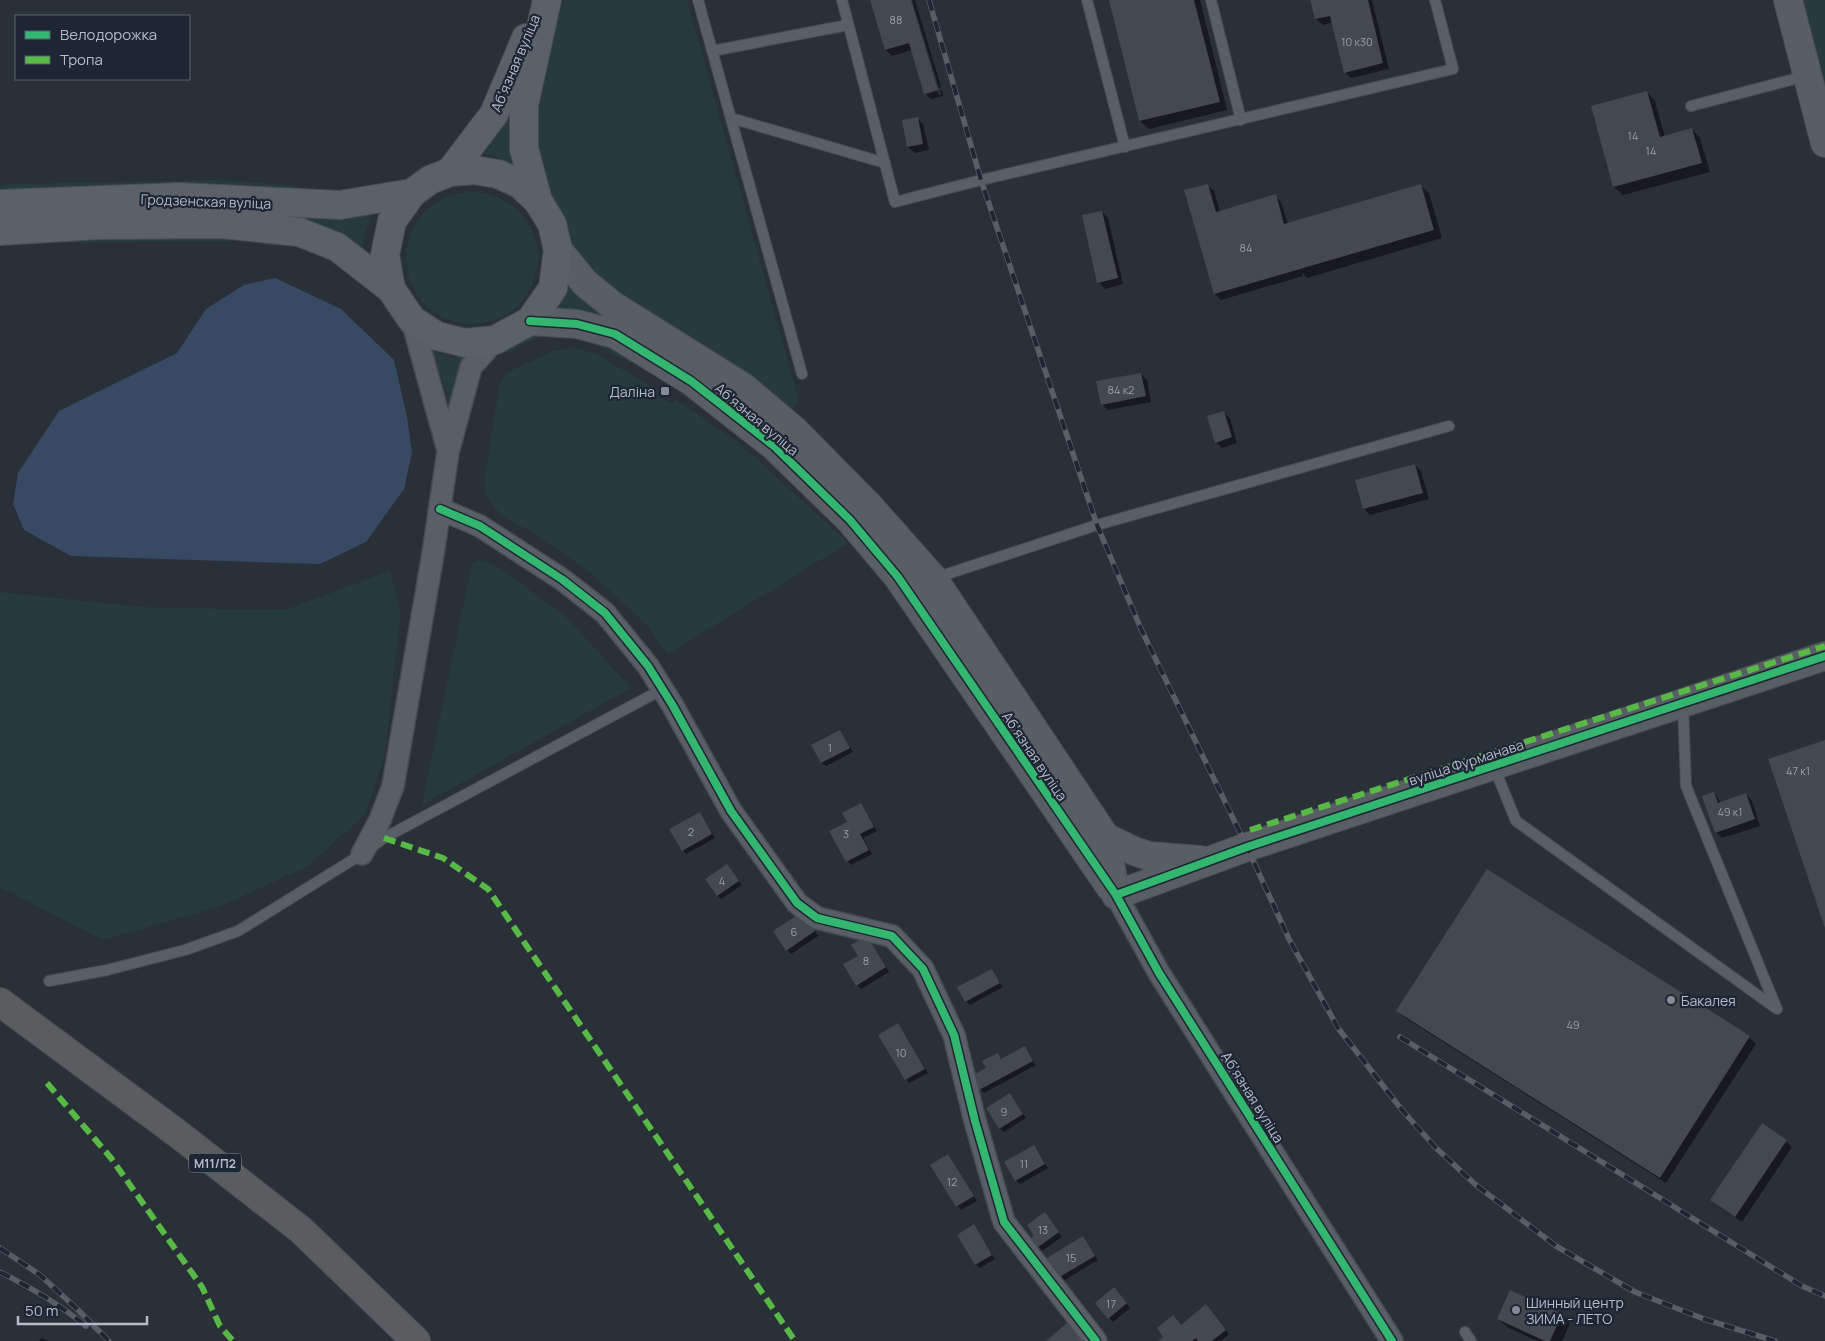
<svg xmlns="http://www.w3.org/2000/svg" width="1825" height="1341" font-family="Manrope,sans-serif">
	<rect width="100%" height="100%" fill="#2a3038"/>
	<!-- green -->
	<path fill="#273a3e" d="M564,0H687L799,401L790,412L682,332L611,292L580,263L538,169L534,116L539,84Z
		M1803,0H1825V83Z
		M517,87L512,125L513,166L496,157L478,152Z
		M220,180L289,185L296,187L298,190L228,187H75L0,192V185L8,184Z
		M406 258a66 66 0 1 1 132 0a66 66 0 1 1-132 0Z
		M373,209L364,238L363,253L329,228L306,221L307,215Z
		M208,232L287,244L281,246L236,241L43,243L0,246V238Z
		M565,275L652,340L574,309L549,310Z
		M534,333L600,340L633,360L631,363C599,347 573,328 536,339C518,344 513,355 492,355Z
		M577,348L596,354L658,390L657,396L672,404L675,399L737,441L848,543L668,654L648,627L633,612L591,573L535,534L502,516L486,496L484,481L500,383L505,375L514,369L553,351Z
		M429,350L451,357H465L455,384L450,425L446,390Z
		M484,560L510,576L564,615L631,688L422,805L472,564L476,561Z
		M390,571L401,613L384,757L365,814L308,866L221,906L103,940L0,887V592L142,607L285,610Z"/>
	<!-- water -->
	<path fill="#384963" d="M275,278L341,309L394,360L407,417L412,453L404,489L366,542L320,564L71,556L24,530L13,504L18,473L59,411L177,353L206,309L244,285Z"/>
	<!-- shadow -->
	<path fill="#0007" d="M871,0H910L927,94L937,91L939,96L941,95L940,90H942L943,96L931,99L925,93L912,50L892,56L886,50Z
		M912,0H915L941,87L939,88Z
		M1111,0H1200L1227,110L1149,129L1140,121Z
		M1312,0H1372L1389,69L1351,78L1345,72L1333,22L1323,25L1316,19Z
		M1647,92L1655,101L1665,137L1692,129L1700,138L1710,172L1623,195L1614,187L1593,107Z
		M917,118L923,124L929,150L915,153L908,147Z
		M1207,185L1214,191L1220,212L1275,196L1281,202L1288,224L1420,185L1429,193L1442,238L1307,278L1302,272L1303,276L1221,300L1215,294Z
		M1102,212L1108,218L1123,284L1105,289L1099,282Z
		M1141,374L1147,380L1151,402L1108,410L1102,404Z
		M1223,412L1230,418L1237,443L1222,448L1216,442Z
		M1415,465L1421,471L1429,499L1370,515L1364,509L1356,481Z
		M840,731L853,752L826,766L822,763Z
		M1714,793L1721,803L1746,794L1752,801L1760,826L1722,838L1716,832Z
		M861,805L877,831L863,838L872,854L851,865L847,861L831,832L849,822Z
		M699,813L715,838L686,854L683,850Z
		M727,866L742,885L721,899L717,895Z
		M1487,871L1749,1037L1756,1044L1666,1183L1404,1017L1398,1011Z
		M806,917L818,936L791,954L787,950Z
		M870,941L889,972L861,989L857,985L859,956Z
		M992,970L1003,987L970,1005L966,1001Z
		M898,1024L928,1073L909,1083L906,1079Z
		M1024,1047L1036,1065L984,1093L973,1077L988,1068L997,1054L1002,1060Z
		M1013,1099L1026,1118L1004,1132L1000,1128Z
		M1786,1141L1792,1147L1742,1222L1718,1206L1712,1200Z
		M1034,1147L1048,1168L1020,1184L1016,1180Z
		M948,1155L977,1201L961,1210L932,1165Z
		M1049,1218L1062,1237L1039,1253L1035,1249L1036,1236Z
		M974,1226L995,1259L980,1268L976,1264Z
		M1083,1238L1098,1260L1063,1281L1059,1277Z
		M1510,1292L1562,1315L1570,1324L1562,1341H1537L1507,1327L1498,1319Z
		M1118,1293L1130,1308L1113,1322L1109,1318Z
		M1210,1310L1229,1334L1221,1341H1160L1181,1326Z
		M41,1338L48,1341H39Z"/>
	<!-- building -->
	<path fill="#444950" d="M870,0H911L938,90L924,94L909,43L885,50Z
		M1109,0H1194L1220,102L1139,121Z
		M1310,0H1368L1383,63L1344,73L1330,16L1315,19Z
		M1647,91L1660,137L1692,128L1702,163L1613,187L1591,106Z
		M918,117L923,144L907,147L902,120Z
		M1208,184L1216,212L1276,194L1284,224L1421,184L1434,230L1214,294L1184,190Z
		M1102,211L1118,278L1097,283L1082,215Z
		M1141,373L1146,396L1101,405L1096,381Z
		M1224,411L1232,437L1215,443L1207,416Z
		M1415,464L1423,493L1363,509L1355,480Z
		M840,730L850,748L821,763L811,745Z
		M1825,740V928L1768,759Z
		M1714,792L1718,803L1746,793L1755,819L1715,833L1702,796Z
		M861,803L874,827L860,834L869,850L846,862L829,831L847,822L842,813Z
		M700,812L712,834L682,851L669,829Z
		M727,864L739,881L717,896L705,879Z
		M1487,869L1750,1036L1660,1178L1396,1011Z
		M802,912L815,931L786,951L773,931Z
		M867,936L886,967L856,986L843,964L858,956L851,945Z
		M992,969L1000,983L965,1002L957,987Z
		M898,1023L925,1069L905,1080L878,1035Z
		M1025,1046L1033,1061L979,1090L971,1076L986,1068L982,1061L998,1053L1001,1059Z
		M1010,1093L1023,1114L999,1129L986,1108Z
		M1762,1123L1787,1140L1735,1217L1710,1200Z
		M1034,1145L1045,1164L1015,1181L1004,1162Z
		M948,1154L974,1196L956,1207L930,1165Z
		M1045,1212L1059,1232L1034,1250L1028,1240L1034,1236L1027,1225Z
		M974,1224L992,1255L975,1265L957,1235Z
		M1083,1236L1095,1256L1058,1278L1047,1258Z
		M1114,1287L1127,1303L1108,1319L1095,1303Z
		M1510,1290L1562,1314L1550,1341H1545L1497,1319Z
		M1206,1304L1226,1330L1212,1341H1198L1196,1338L1192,1341H1158L1163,1337L1157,1328L1173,1315L1181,1325Z
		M1067,1323L1083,1341H1046Z"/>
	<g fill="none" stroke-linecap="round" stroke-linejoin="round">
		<!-- lane casing -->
		<g stroke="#484c53" stroke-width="12">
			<path id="lane" d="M698,0L802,374
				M842,0L895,202L981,180L1453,69L1435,0
				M1087,0L1125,147
				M1211,0L1241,120
				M712,51L848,25
				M1691,106L1806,76
				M731,118L885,163
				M935,578L1097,525L1449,426
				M1683,705L1686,786L1776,1007
				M1494,767L1516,821L1777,1009
				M49,981L107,970L185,950L238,931L362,854L384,838L663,689
				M1465,1332L1471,1341"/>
		</g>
		<!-- street casing -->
		<g stroke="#484c53" stroke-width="24">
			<path id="street" d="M412,320L448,450
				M440,509L480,526L563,580L605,613L648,666L673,706L731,811L797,903L817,918L892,936L923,969L954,1035L975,1121L1004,1222L1096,1341
				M362,854L380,820L393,786L433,554L448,452L471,367L495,340
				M1116,895L1159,973L1392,1341"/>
		</g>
		<!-- secondary casing -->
		<g stroke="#484c53" stroke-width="30">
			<path id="secondary" d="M1788,0L1825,143
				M558,250L585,283L612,305L743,387L795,431L868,505L933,578L1100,829L1105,837L1116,895
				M530,321L577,324L615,334L691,381L774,446L850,520L898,577L1111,888
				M1105,837L1134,851L1149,856L1200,860
				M1116,895L1247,847L1825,656"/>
		</g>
		<!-- primary casing -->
		<g stroke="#484c55" stroke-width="30">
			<path id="primary" d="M450,172L494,114L526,38
				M538,201L520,184L498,174L474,170L450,172L430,180L412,193L392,221L385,255L391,289L412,320L437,336L465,343L495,340L530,321L553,288L558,250L552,224L538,201L524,149V105L547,0
				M0,204L180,197L340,205L412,193
				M0,231L98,225L222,224L299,232L337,247L391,289"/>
		</g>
		<!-- highway casing -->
		<g stroke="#474c53" stroke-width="30">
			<path id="highway" d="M0,1002L178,1134L301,1230L416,1341"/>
		</g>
		<!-- lane -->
		<use href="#lane" stroke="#5a5e66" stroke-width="10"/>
		<!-- street -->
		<use href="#street" stroke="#5a5e66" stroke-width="21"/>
		<!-- secondary -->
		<use href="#secondary" stroke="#595d64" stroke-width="28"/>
		<!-- primary -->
		<use href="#primary" stroke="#5c6168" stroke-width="28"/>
		<!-- highway -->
		<use href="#highway" stroke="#5a5d60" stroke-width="28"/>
		<!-- rail casing -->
		<g stroke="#595d64" stroke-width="5.5">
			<path id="rail" d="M929,0L981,180L1097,525L1141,629L1247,847L1289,939L1338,1028L1402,1110L1436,1148L1476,1185L1556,1246L1635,1292L1704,1319L1775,1341
				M1400,1037L1802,1286L1825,1296
				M0,1248L40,1275L77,1309L109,1341
				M0,1272C30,1287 60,1305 86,1326"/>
		</g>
		<!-- rail -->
		<use href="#rail" stroke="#1d2633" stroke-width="4" stroke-dasharray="11" stroke-linecap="butt"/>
		<!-- quiet -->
		<path stroke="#58b947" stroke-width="6" stroke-dasharray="12 6" stroke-linecap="butt" d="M1250,830L1825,646
			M384,838L443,858L488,889L795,1341
			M47,1083L111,1158L202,1287L220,1326L233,1341"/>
		<!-- cycleway casing -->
		<g stroke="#1d2633" stroke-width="11">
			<path id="cycleway" d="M530,321L577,324L615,334L691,381L774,446L850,520L898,577L1116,895L1159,973L1392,1341
				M440,509L480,526L563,580L605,613L648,666L673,706L731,811L797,903L817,918L892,936L923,969L954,1035L975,1121L1004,1222L1096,1341
				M1116,895L1247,847L1825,656"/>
		</g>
		<!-- cycleway -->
		<use href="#cycleway" stroke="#33b770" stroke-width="8"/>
	</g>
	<!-- markers -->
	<g fill="#848b96" stroke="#1d2633" stroke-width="2">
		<rect x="660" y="386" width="10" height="10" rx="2.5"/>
		<circle cx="1671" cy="1000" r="5"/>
		<circle cx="1516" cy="1310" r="5"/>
	</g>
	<g text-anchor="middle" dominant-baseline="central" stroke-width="4.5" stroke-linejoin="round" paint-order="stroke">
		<!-- number labels -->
		<g font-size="11" fill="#989fab">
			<text x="896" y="19">88</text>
			<text x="1357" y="41">10 к30</text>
			<text x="1633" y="135">14</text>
			<text x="1651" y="150">14</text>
			<text x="1246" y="247">84</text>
			<text x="1121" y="389">84 к2</text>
			<text x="830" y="747">1</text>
			<text x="1798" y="770">47 к1</text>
			<text x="1730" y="811">49 к1</text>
			<text x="691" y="831">2</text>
			<text x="846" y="833">3</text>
			<text x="722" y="880">4</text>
			<text x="794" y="931">6</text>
			<text x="866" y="960">8</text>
			<text x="1573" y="1024">49</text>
			<text x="901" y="1052">10</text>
			<text x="1004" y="1111">9</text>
			<text x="1024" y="1163">11</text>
			<text x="952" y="1181">12</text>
			<text x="1043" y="1229">13</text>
			<text x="1071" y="1257">15</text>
			<text x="1111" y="1303">17</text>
		</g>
		<!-- shield labels -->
		<rect fill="#1d2633" stroke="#878f9c" stroke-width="1" x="189" y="1153.5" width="52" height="19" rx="4"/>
		<g font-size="12" font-weight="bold" fill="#b4bcc9">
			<text x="215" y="1163">М11/П2</text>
		</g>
		<!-- street labels -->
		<g font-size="14" fill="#b4bcc9" stroke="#1d2633">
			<text transform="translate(515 63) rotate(-67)">Абʼязная вуліца</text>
			<text transform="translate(206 201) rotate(2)">Гродзенская вуліца</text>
			<text transform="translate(757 419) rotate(40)">Абʼязная вуліца</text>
			<text transform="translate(1035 756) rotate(56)">Абʼязная вуліца</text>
			<text transform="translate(1466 762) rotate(-18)">вуліца Фурманава</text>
			<text transform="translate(1253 1097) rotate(58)">Абʼязная вуліца</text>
		</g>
		<!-- poi labels -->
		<g font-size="14" fill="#b4bcc9" stroke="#1d2633" text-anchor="start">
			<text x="655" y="391" text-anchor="end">Даліна</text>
			<text x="1681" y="1000">Бакалея</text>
			<text x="1526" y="1302">Шинный центр<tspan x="1526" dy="16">ЗИМА - ЛЕТО</tspan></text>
		</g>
	</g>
	<!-- legend -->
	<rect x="15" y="15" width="175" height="65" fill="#1d2633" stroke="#59626f"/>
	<rect x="25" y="31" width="25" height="8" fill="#33b770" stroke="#59626f"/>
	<text x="60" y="40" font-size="15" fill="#b4bcc9">Велодорожка</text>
	<rect x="25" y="56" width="25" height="8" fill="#58b947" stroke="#59626f"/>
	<text x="60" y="65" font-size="15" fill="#b4bcc9">Тропа</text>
	<!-- scale -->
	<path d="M18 1316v8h129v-8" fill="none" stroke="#b4bcc9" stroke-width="2.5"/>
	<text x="25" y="1316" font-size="15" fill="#b4bcc9" stroke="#1d2633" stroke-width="4" paint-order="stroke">50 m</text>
</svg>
